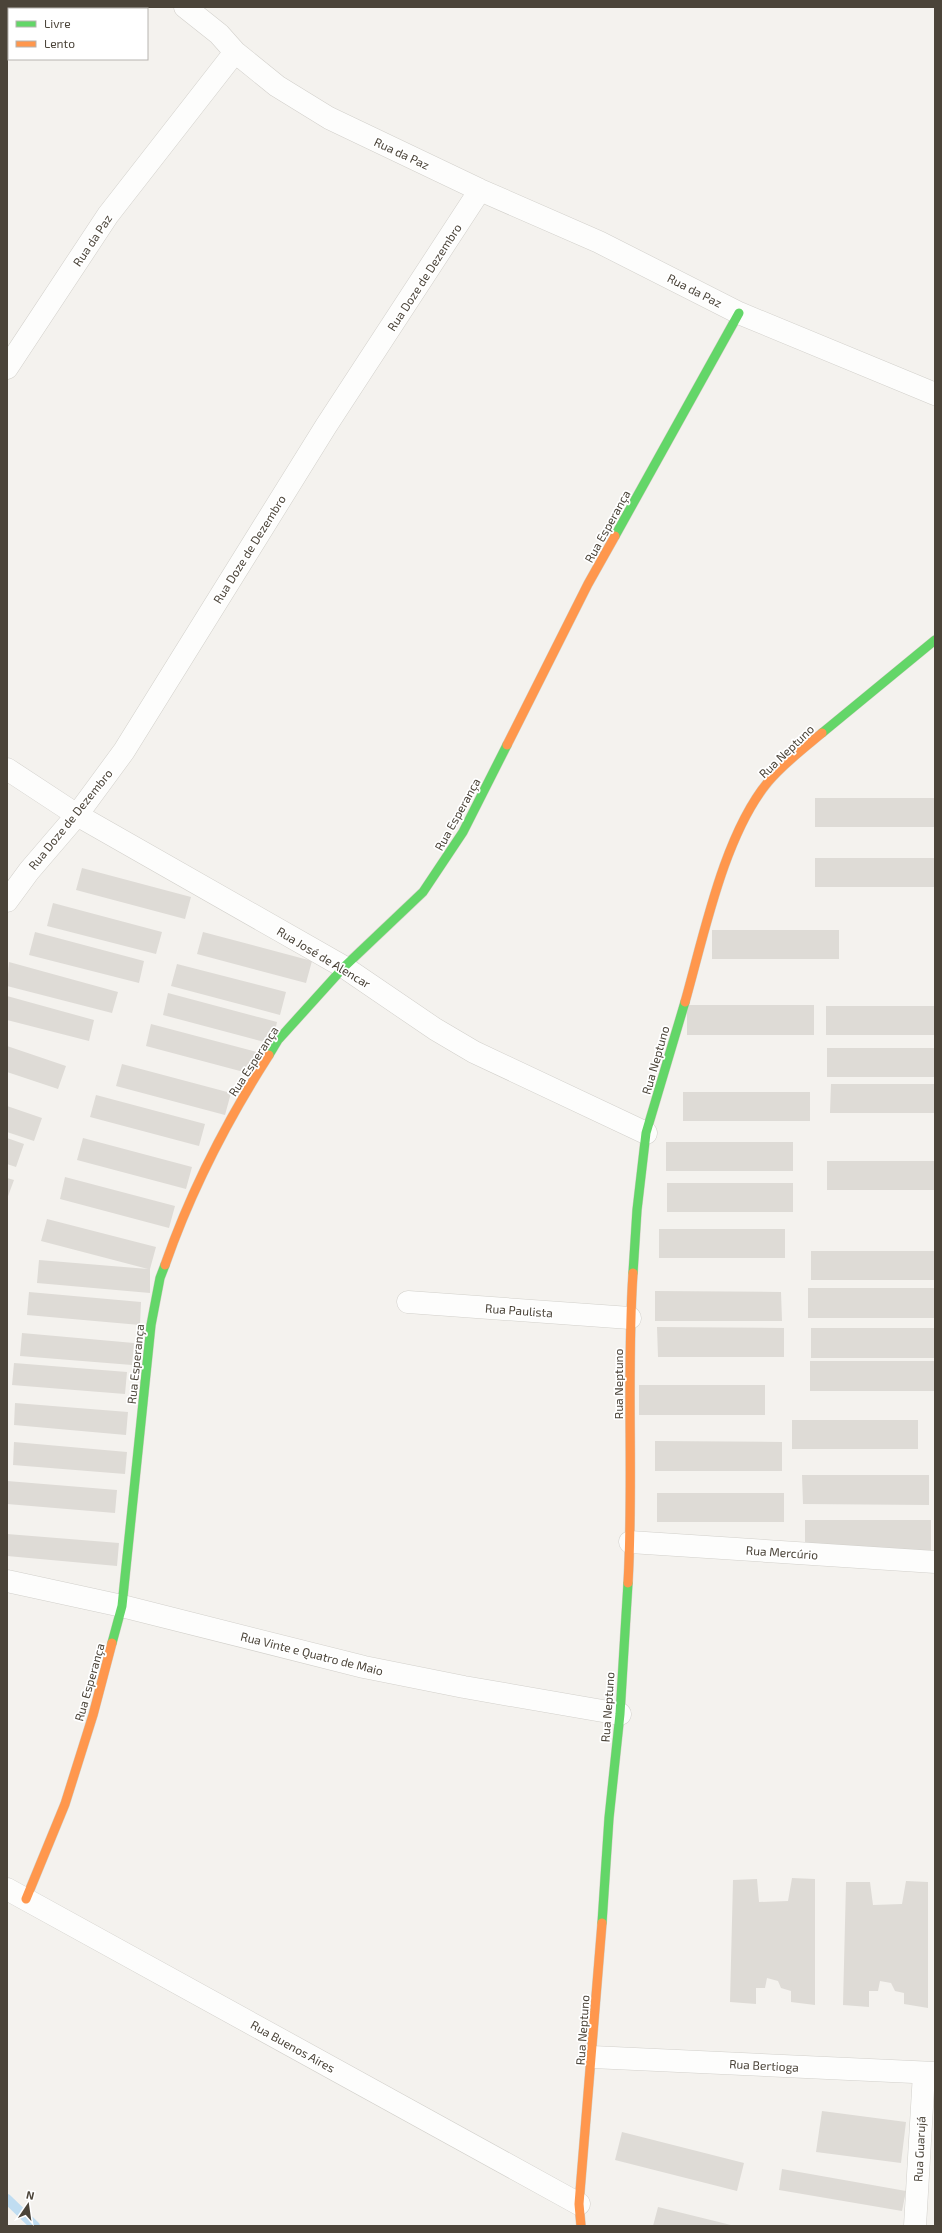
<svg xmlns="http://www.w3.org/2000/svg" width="942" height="2233" font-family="'Exo 2',sans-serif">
	<rect width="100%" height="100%" fill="#f4f2ee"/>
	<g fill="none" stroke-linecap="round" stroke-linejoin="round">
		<!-- stream -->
		<path stroke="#c0ddf1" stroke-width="10" d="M7,2199L35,2226"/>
	</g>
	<!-- building -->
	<path fill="#dedbd6" d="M815,798H935V827H815Z
		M815,858H935V887H815Z
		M82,868L191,897L185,919L76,890Z
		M53,903L162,932L156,954L47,926Z
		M712,930H839V959H712Z
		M35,932L144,961L139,983L29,955Z
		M203,932L312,961L306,983L197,954Z
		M9,962L118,992L112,1013L7,986Z
		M177,964L286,992L280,1015L171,986Z
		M168,993L277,1022L272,1044L163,1015Z
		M7,996L94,1020L89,1041L7,1020Z
		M687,1005H814V1035H687Z
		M826,1006H935V1035H826Z
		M151,1024L261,1053L255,1075L146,1046Z
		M7,1046L66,1066L58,1089L7,1072Z
		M827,1048H935V1077H827Z
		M122,1064L231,1093L225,1115L116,1086Z
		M831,1084H935V1113H830Z
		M683,1092H810V1121H683Z
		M96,1095L205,1124L199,1146L90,1117Z
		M7,1106L42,1118L34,1141L7,1132Z
		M7,1138L24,1144L16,1167L7,1164Z
		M83,1138L192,1167L186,1189L77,1160Z
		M666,1142H793V1171H666Z
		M827,1161H935V1190H827Z
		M65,1177L175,1206L169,1228L60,1199Z
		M7,1178L14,1180L7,1199Z
		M667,1183H793V1212H667Z
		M47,1219L156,1247L150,1269V1293L37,1283L39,1260L148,1269L41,1241Z
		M659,1229H785V1258H659Z
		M811,1251H935V1280H811Z
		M808,1288H934V1318H808Z
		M655,1291L781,1292L782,1321H655Z
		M29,1292L141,1302L140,1325L27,1315Z
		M657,1327L784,1328V1357H658Z
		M811,1328H935V1358H811Z
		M22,1333L134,1343L132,1365L20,1356Z
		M810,1361H935V1391H810Z
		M14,1363L127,1372L125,1394L12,1385Z
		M639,1385H765V1415H639Z
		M15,1403L128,1412L126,1435L14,1425Z
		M792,1420H918V1449H792Z
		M655,1441L782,1442V1471H655Z
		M14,1442L127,1452L125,1474L13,1465Z
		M802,1475H929V1505L803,1504Z
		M7,1481L117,1490L115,1513L7,1504Z
		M657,1493H784V1522H657Z
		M805,1520H931V1550H805Z
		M7,1534L119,1543L117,1566L7,1556Z
		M792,1878L815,1879V2005L791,2002V1991L781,1988L778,1981L767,1978L765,1988H756V2004L730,2002L733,1880L757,1879L759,1902L788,1901Z
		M906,1881L928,1882V2008L904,2004V1993L895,1991L891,1983L880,1981L878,1991H869V2007L843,2005L846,1882H870L873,1905L902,1904Z
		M822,2111L906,2122L901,2163L816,2152Z
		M622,2132L744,2163L737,2191L615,2160Z
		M782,2169L906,2191L902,2211L779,2190Z
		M658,2207L731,2225V2226H653Z"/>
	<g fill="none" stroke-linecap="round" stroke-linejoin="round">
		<!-- street casing -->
		<g stroke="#d2d0cb" stroke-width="23">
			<path id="street" d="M185,7L219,34L235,52L277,86L329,118L480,190L599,242L739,313L935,394
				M7,368L108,215L235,52
				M7,769L77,815L344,967L435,1029L474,1052L646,1133
				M7,901L29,871L77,815L124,751L326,426L480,190
				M408,1302L630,1318
				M630,1542L935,1562
				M7,1581L122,1606L364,1667L464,1687L620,1714
				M7,1889L579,2204
				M592,2057L935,2073
				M915,2226L924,2073"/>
		</g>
		<!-- fast casing -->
		<g stroke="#d3cfc5" stroke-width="10">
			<path id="fast" d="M615,536L739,313
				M822,733L935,640
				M269,1055L278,1040L344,967L423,892L463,832L507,745
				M633,1273L637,1210L646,1133L685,1002
				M112,1643L122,1606L151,1325L160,1278L165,1265
				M602,1923L609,1818L620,1714L628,1583"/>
		</g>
		<!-- slow casing -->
		<g stroke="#d3cfc5" stroke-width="10">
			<path id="slow" d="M507,745L588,584L615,536
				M685,1002C704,935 724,835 768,782C783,764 804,748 822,733
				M165,1265C190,1193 228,1119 269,1055
				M628,1583C634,1480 626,1376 633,1273
				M26,1899L65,1804L93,1715L112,1643
				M581,2226L579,2204L602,1923"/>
		</g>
		<!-- street -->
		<use href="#street" stroke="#fdfdfc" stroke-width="22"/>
		<!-- fast -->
		<use href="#fast" stroke="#63d668" stroke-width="9"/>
		<!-- slow -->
		<use href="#slow" stroke="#ff974d" stroke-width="9"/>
	</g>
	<g text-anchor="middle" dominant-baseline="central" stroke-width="3.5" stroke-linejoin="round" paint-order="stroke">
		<!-- street labels -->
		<g font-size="12" fill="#4b4439" stroke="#fff">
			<text transform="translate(402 153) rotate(25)">Rua da Paz</text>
			<text transform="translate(92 240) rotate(-56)">Rua da Paz</text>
			<text transform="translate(424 277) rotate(-57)">Rua Doze de Dezembro</text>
			<text transform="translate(695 290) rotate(27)">Rua da Paz</text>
			<text transform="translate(607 526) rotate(-61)">Rua Esperança</text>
			<text transform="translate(249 549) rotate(-58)">Rua Doze de Dezembro</text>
			<text transform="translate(786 751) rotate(-44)">Rua Neptuno</text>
			<text transform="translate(457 814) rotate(-61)">Rua Esperança</text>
			<text transform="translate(70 819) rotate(-51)">Rua Doze de Dezembro</text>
			<text transform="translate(324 957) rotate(31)">Rua José de Alencar</text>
			<text transform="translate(655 1060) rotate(-74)">Rua Neptuno</text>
			<text transform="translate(253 1061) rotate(-57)">Rua Esperança</text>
			<text transform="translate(519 1310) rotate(4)">Rua Paulista</text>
			<text transform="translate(135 1364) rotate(-84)">Rua Esperança</text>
			<text transform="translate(618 1384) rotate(-90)">Rua Neptuno</text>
			<text transform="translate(782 1552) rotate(4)">Rua Mercúrio</text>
			<text transform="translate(312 1653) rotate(14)">Rua Vinte e Quatro de Maio</text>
			<text transform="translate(89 1682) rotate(-74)">Rua Esperança</text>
			<text transform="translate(607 1707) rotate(-86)">Rua Neptuno</text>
			<text transform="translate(582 2030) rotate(-86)">Rua Neptuno</text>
			<text transform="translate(293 2046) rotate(29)">Rua Buenos Aires</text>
			<text transform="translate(764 2065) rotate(3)">Rua Bertioga</text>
			<text transform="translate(919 2149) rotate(-87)">Rua Guarujá</text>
		</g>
	</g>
	<!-- border -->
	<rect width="942" height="2233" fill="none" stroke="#4b4439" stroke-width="16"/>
	<!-- legend -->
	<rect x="8" y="8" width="140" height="52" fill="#ffffff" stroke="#b7b4b0"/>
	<rect x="16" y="21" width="20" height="6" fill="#63d668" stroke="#b7b4b0"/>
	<text x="44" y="28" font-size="12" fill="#4b4439">Livre</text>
	<rect x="16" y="41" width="20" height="6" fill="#ff974d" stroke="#b7b4b0"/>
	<text x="44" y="48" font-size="12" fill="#4b4439">Lento</text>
	<!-- north arrow -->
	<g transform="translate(28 2205) rotate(13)" stroke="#ffffff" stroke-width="3" paint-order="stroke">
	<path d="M0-3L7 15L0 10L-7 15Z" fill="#4b4439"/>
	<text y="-6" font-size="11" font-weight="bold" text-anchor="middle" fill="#4b4439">N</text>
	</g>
</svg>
